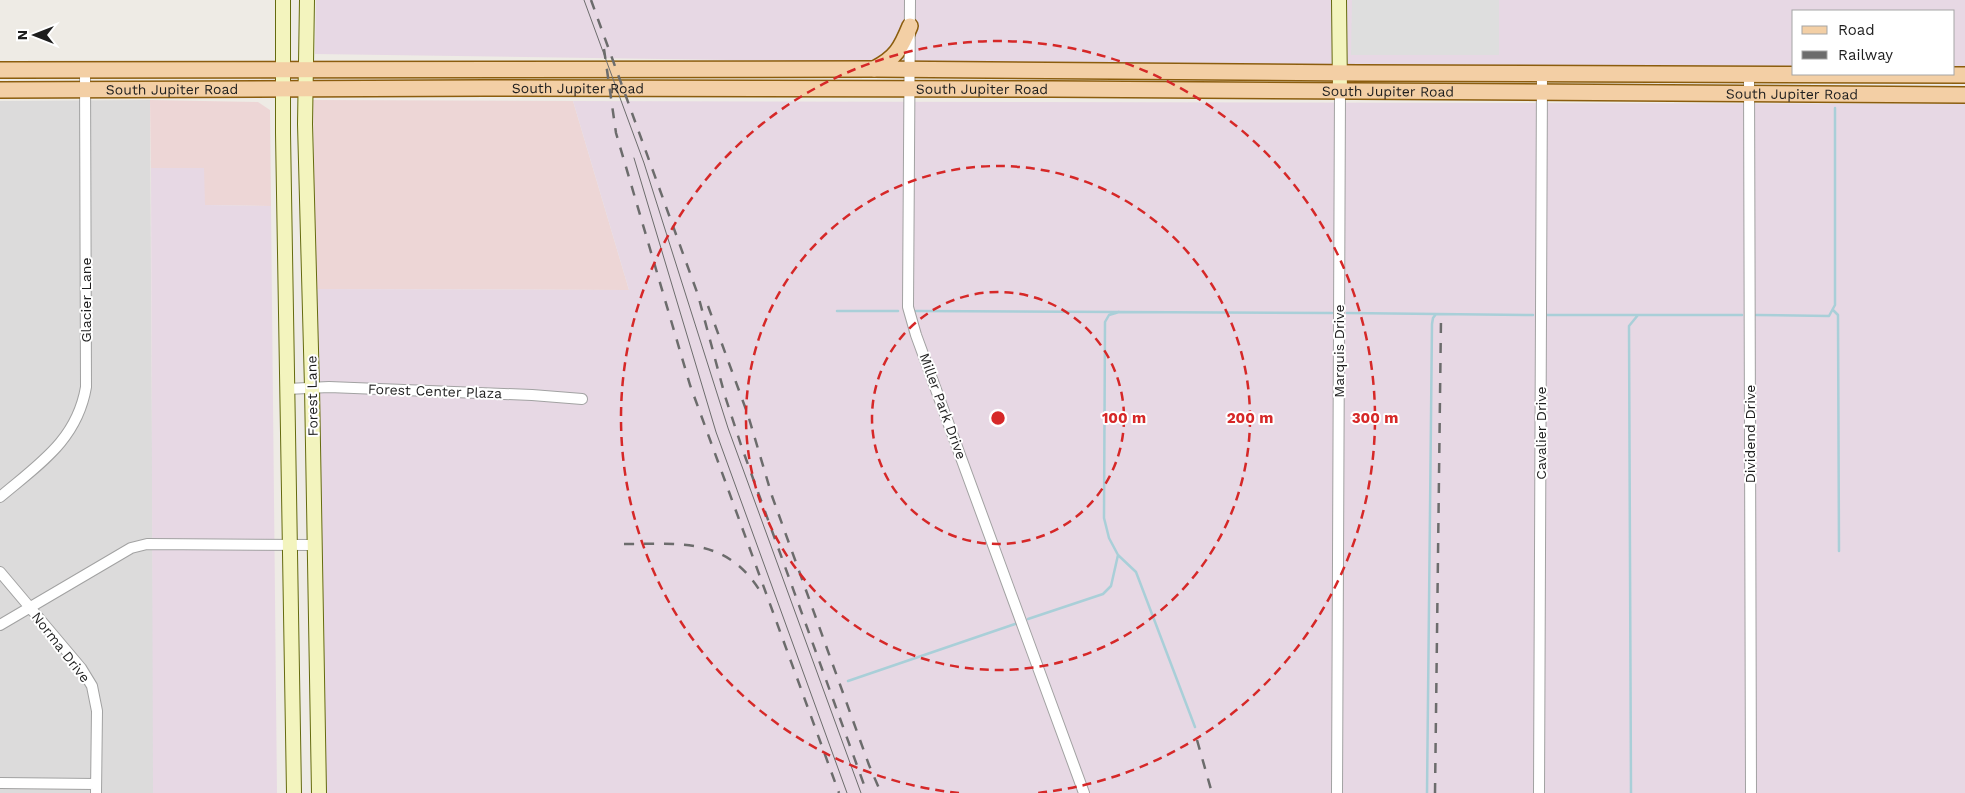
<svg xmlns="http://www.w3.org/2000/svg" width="1965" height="793" font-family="'Work Sans',sans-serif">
	<rect width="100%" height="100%" fill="#eeebe5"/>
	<!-- residential -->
	<path fill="#dcdbdb" d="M150,100L154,793H0V101Z"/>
	<!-- commercial -->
	<path fill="#edd6d6" d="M150,100L258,102L270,110L271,206L204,205V168H151Z
		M313,100L573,101L629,290L315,289Z"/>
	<!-- industrial -->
	<path fill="#e7d8e4" d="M316,0H1965V70H1954V11H1794V69L868,62L315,54Z
		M573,101L1965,104V793H320L315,289L629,290Z
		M151,168H204L205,205L271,206L277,793H153Z"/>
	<!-- parking -->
	<path fill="#dedede" d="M1352,0H1499V55H1351Z"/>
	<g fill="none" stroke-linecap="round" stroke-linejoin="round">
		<!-- stream -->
		<path stroke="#a9cfd8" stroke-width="2.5" d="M1833,310L1838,315L1839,551
			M837,311H898
			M916,311L1332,313
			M1347,313L1533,315
			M1547,315H1742
			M1756,315L1829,316L1835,305V108
			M1118,555L1136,572L1195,727
			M1028,619L1103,594L1111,586L1118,555L1109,538L1104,518L1105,322L1109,315L1119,312
			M848,681L1015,624
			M1427,793L1432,324L1433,318L1436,314
			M1631,793L1629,326L1638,315"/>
		<!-- street casing -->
		<g stroke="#a2a2a2" stroke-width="12">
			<path id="street" d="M910,0L908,307L916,335L1084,793
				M1749,74L1751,793
				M287,389L329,387L532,395L582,399
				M0,497C39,464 77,440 86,387L85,70
				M0,572L81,668L92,686L97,711L96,793
				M0,625L131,548L147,544L314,545
				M0,783L96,784
				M1337,793L1340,91
				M1539,793L1542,73"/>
		</g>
		<!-- secondary casing -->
		<g stroke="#656b0f" stroke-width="16">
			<path id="secondary" d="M283,0V133L294,793
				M307,0L305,124L312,387L319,793
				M1339,0L1340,91"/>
		</g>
		<!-- primary casing -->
		<g stroke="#8b5d0e" stroke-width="18">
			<g id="primary">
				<path d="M874,69C896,58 901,48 910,26"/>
				<path d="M0,70L874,69L1358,73L1965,75"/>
				<path id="s1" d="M0,90L485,88L1052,89L1965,95"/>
			</g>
		</g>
		<!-- street -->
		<use href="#street" stroke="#fff" stroke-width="10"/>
		<!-- secondary -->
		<use href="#secondary" stroke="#f3f4be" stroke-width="14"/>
		<!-- primary -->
		<use href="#primary" stroke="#f3cfa5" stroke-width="15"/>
		<!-- tram -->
		<path stroke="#6c6c6c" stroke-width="1" d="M584,0L644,163L728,428L861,793
			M634,158L716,432L847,793"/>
		<!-- rail -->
		<path stroke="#6c6c6c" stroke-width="2.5" stroke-dasharray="10 10" stroke-linecap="butt" d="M591,0L698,295L725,396L742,448L867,793
			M604,49L616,133L690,385L839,793
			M708,306L748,415L772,496L869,765L881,793
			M624,544C680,544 726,537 760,591
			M1197,740L1212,793
			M1435,793L1441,318"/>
	</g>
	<!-- distance rings -->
	<g fill="none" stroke="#d62828" stroke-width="2.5" stroke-dasharray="9 6">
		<circle cx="998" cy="418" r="126"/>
		<circle cx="998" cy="418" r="252"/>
		<path d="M959 793A377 377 0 1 1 1037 793"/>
	</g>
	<g text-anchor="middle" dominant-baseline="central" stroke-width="4" stroke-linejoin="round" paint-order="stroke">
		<!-- street labels -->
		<g font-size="14" fill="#1e1e1e" stroke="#fff">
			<text stroke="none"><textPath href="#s1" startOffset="578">South Jupiter Road</textPath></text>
			<text stroke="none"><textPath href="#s1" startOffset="982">South Jupiter Road</textPath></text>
			<text stroke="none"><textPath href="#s1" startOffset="172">South Jupiter Road</textPath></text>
			<text stroke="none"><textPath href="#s1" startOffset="1388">South Jupiter Road</textPath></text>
			<text stroke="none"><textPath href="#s1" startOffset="1792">South Jupiter Road</textPath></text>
			<text transform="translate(86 300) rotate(-90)">Glacier Lane</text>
			<text transform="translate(1339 351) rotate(-90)">Marquis Drive</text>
			<text transform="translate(435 391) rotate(2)">Forest Center Plaza</text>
			<text transform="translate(312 396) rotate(-91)">Forest Lane</text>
			<text transform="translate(943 406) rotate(70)">Miller Park Drive</text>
			<text transform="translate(1541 433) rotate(-90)">Cavalier Drive</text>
			<text transform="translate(1750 434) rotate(-90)">Dividend Drive</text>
			<text transform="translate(61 647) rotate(52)">Norma Drive</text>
		</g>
	</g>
	<circle cx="998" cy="418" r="8" fill="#d62828" stroke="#fff" stroke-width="2.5"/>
	<g font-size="15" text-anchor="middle" font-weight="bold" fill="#d62828" stroke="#fff" stroke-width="4" stroke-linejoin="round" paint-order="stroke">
		<text x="1124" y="423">100 m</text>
		<text x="1250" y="423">200 m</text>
		<text x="1375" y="423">300 m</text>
	</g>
	<!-- legend -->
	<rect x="1792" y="10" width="162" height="65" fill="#ffffff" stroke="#a5a5a5"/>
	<rect x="1802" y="26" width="25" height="8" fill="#f3cfa5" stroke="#a5a5a5"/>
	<text x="1838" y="35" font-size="15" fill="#1e1e1e">Road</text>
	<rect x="1802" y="51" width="25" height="8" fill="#6c6c6c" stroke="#a5a5a5"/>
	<text x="1838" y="60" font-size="15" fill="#1e1e1e">Railway</text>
	<!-- north arrow -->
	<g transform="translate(35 35) rotate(270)" stroke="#ffffff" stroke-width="4" paint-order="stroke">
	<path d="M0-4L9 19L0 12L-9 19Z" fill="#1e1e1e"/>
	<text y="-8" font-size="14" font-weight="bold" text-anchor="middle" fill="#1e1e1e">N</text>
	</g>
</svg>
